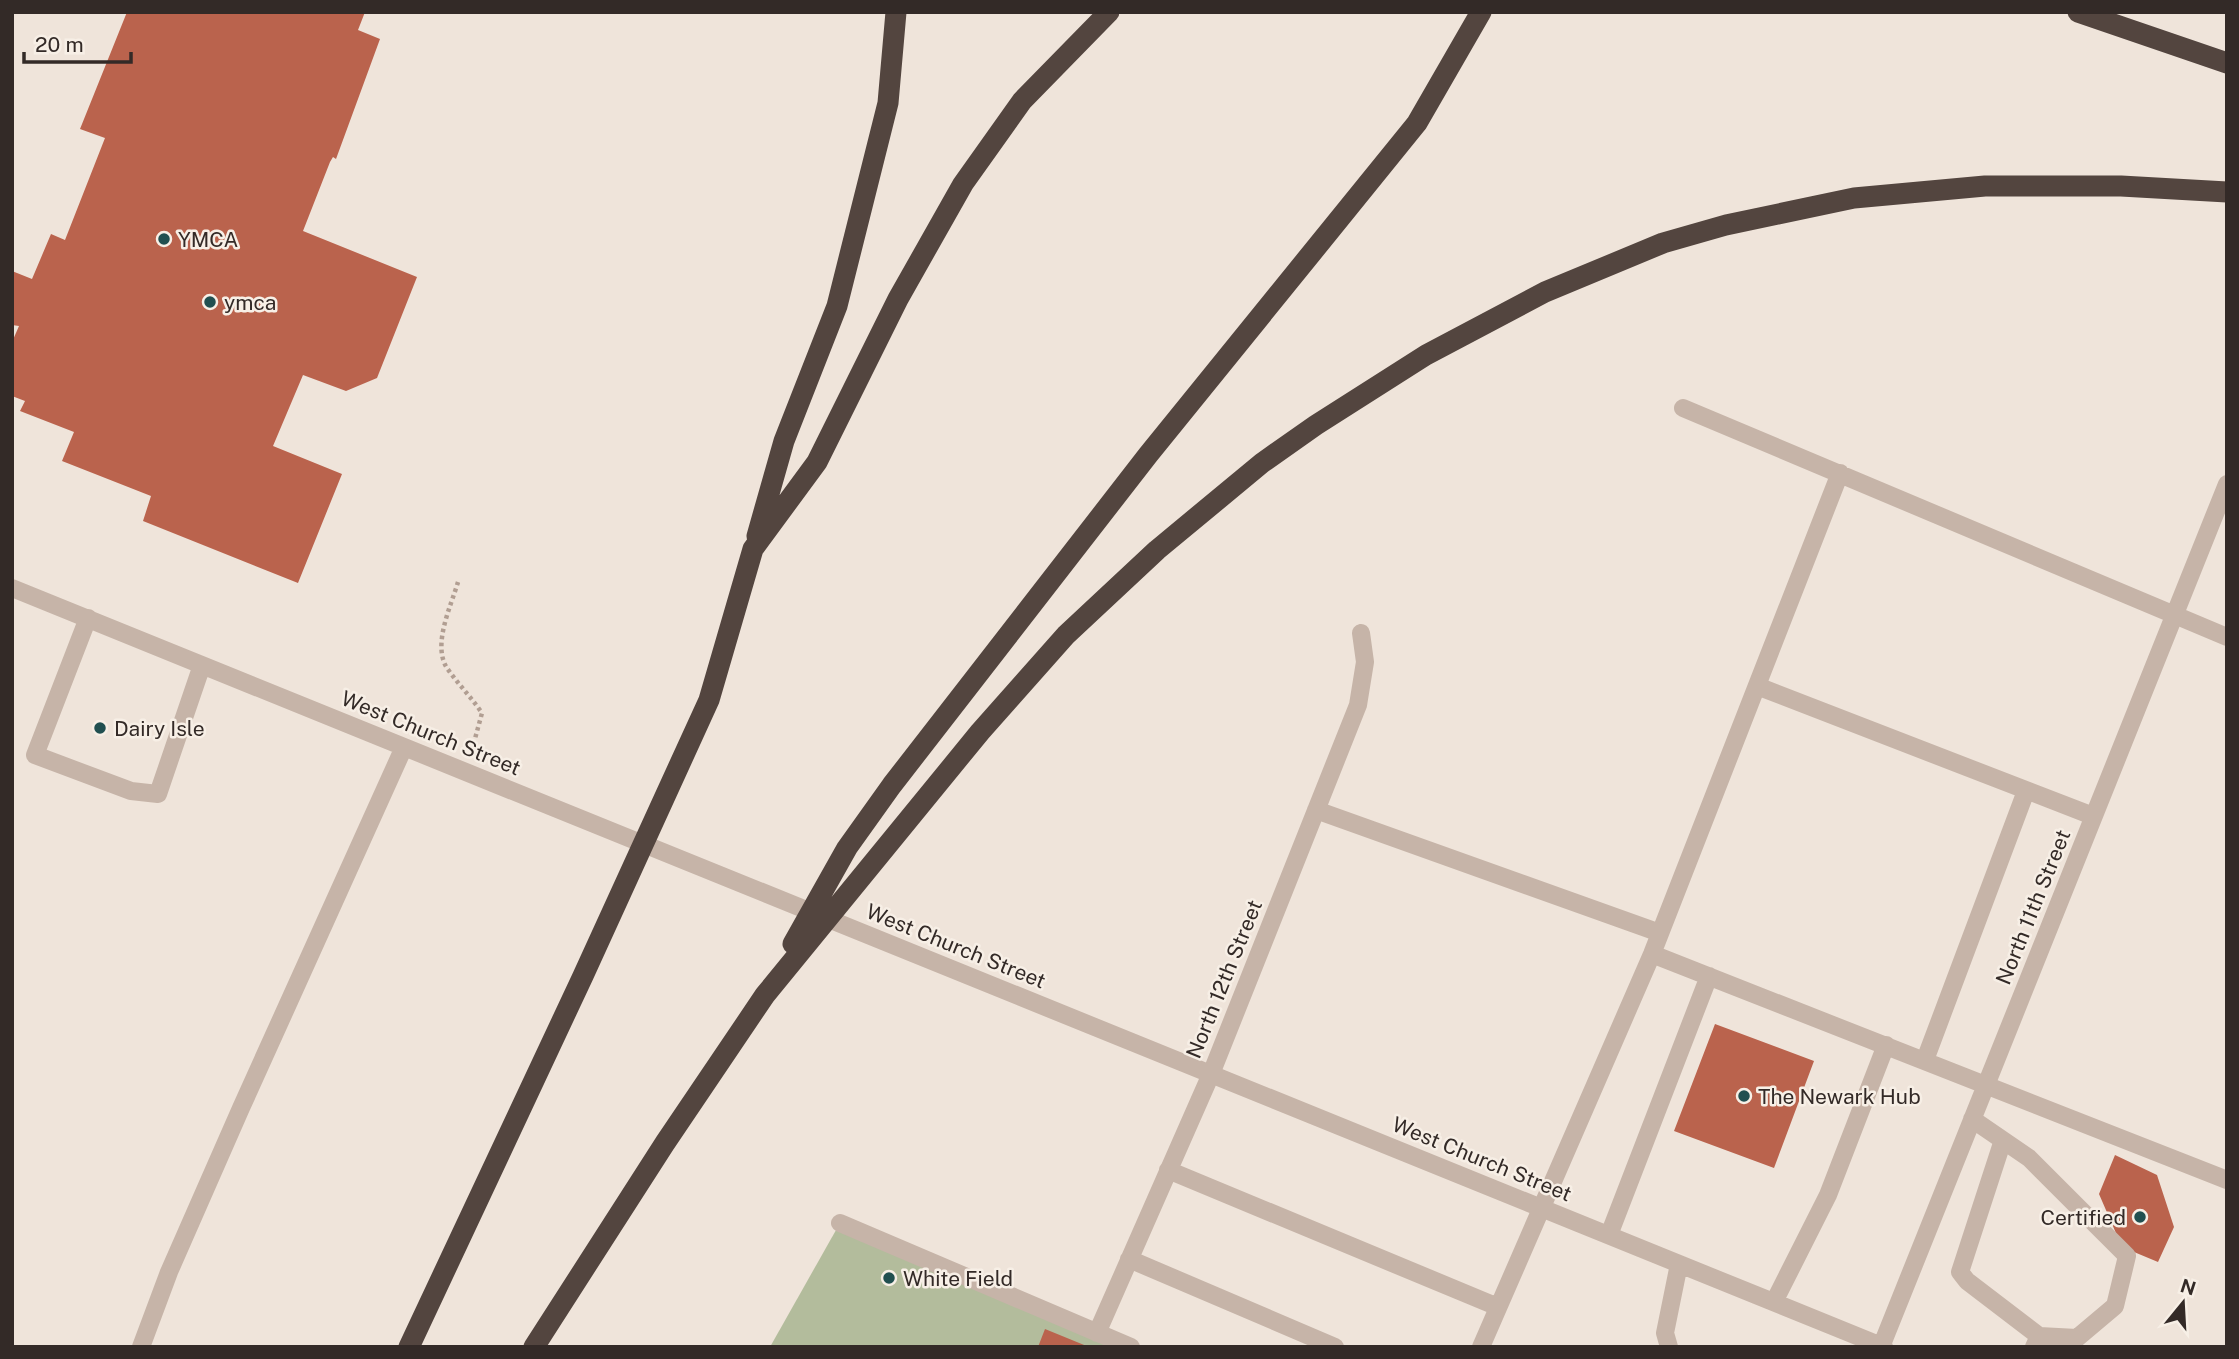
<svg xmlns="http://www.w3.org/2000/svg" width="2239" height="1359" font-family="'Public Sans',sans-serif">
	<rect width="100%" height="100%" fill="#efe4da"/>
	<!-- green -->
	<path fill="#b3bc9c" d="M840,1223L1131,1347H770Z"/>
	<!-- building -->
	<path fill="#ba634d" d="M127,12H365L358,30L380,39L336,159L333,157L330,162L303,231L417,277L377,378L346,391L303,375L273,446L342,474L298,583L143,521L151,496L62,461L74,432L20,411L25,401L12,396V342L19,326L12,325V271L32,279L51,234L65,240L105,138L80,129Z
		M1715,1024L1814,1061L1774,1168L1674,1131Z
		M2115,1155L2157,1175L2174,1227L2158,1262L2122,1247L2099,1194Z
		M1045,1329L1089,1347H1038Z"/>
	<g fill="none" stroke-linecap="round" stroke-linejoin="round">
		<!-- path -->
		<path stroke="#b19e92" stroke-width="4.5" stroke-dasharray="3.5 3.5" stroke-linecap="butt" d="M458,582C451,606 432,645 447,668C458,684 471,697 482,713L473,746"/>
		<!-- minor -->
		<path stroke="#c6b4a8" stroke-width="18" d="M1683,408L2227,637
			M12,588L1884,1347
			M88,618L35,755L131,791L158,794L202,665
			M1757,686L2093,816
			M1316,810L1660,933
			M1652,954L2227,1180
			M1925,1060L2026,791
			M1972,1119L2029,1158L2127,1256L2115,1306L2077,1338L2039,1336L2034,1347
			M2003,1140L1960,1272L1967,1281L2039,1336
			M1168,1170L1498,1307
			M840,1223L1131,1347
			M1609,1235L1709,976
			M1129,1259L1335,1347
			M1774,1302L1828,1195L1886,1045
			M1097,1333L1211,1074L1358,705L1365,662L1361,633
			M141,1347L169,1272L241,1108L404,747
			M1481,1347L1652,954L1840,473
			M1669,1347L1665,1333L1679,1264
			M1881,1347L2227,484"/>
		<!-- highway -->
		<path stroke="#53453f" stroke-width="21" d="M2078,12L2227,63
			M757,536L784,441L837,306L888,103L896,12
			M793,944L847,848L892,785L1148,455L1417,123L1481,12
			M409,1347L583,976L709,700L753,549L817,462L898,299L963,184L1022,101L1109,12
			M534,1347L665,1143L765,995L980,732L1066,635L1157,550L1262,463L1316,425L1426,355L1545,292L1663,243L1726,225L1854,198L1985,186H2121L2227,192"/>
	</g>
	<!-- markers -->
	<g fill="#214f50" stroke="#f7efe6" stroke-width="2.5">
		<circle cx="164" cy="239" r="7"/>
		<circle cx="210" cy="302" r="7"/>
		<circle cx="100" cy="728" r="7"/>
		<circle cx="1744" cy="1096" r="7"/>
		<circle cx="2140" cy="1217" r="7"/>
		<circle cx="889" cy="1278" r="7"/>
	</g>
	<g text-anchor="middle" dominant-baseline="central" stroke-width="5" stroke-linejoin="round" paint-order="stroke">
		<!-- poi labels -->
		<g font-size="21" fill="#332a27" stroke="#f7efe6" text-anchor="start">
			<text x="178" y="239">YMCA</text>
			<text x="224" y="302">ymca</text>
			<text x="114" y="728">Dairy Isle</text>
			<text x="1758" y="1096">The Newark Hub</text>
			<text x="2126" y="1217" text-anchor="end">Certified</text>
			<text x="903" y="1278">White Field</text>
		</g>
		<!-- street labels -->
		<g font-size="21" fill="#332a27" stroke="#f7efe6">
			<text transform="translate(431 733) rotate(22)">West Church Street</text>
			<text transform="translate(2033 907) rotate(-68)">North 11th Street</text>
			<text transform="translate(956 946) rotate(22)">West Church Street</text>
			<text transform="translate(1224 979) rotate(-68)">North 12th Street</text>
			<text transform="translate(1482 1159) rotate(22)">West Church Street</text>
		</g>
	</g>
	<!-- border -->
	<rect width="2239" height="1359" fill="none" stroke="#332a27" stroke-width="28"/>
	<!-- north arrow -->
	<g transform="translate(2183 1303) rotate(18)" stroke="#f7efe6" stroke-width="5" paint-order="stroke">
	<path d="M0-5L12 26L0 18L-12 26Z" fill="#332a27"/>
	<text y="-10" font-size="19" font-weight="bold" text-anchor="middle" fill="#332a27">N</text>
	</g>
	<!-- scale -->
	<path d="M24 52v10h107v-10" fill="none" stroke="#332a27" stroke-width="3.5"/>
	<text x="35" y="52" font-size="21" fill="#332a27" stroke="#f7efe6" stroke-width="5" paint-order="stroke">20 m</text>
</svg>
